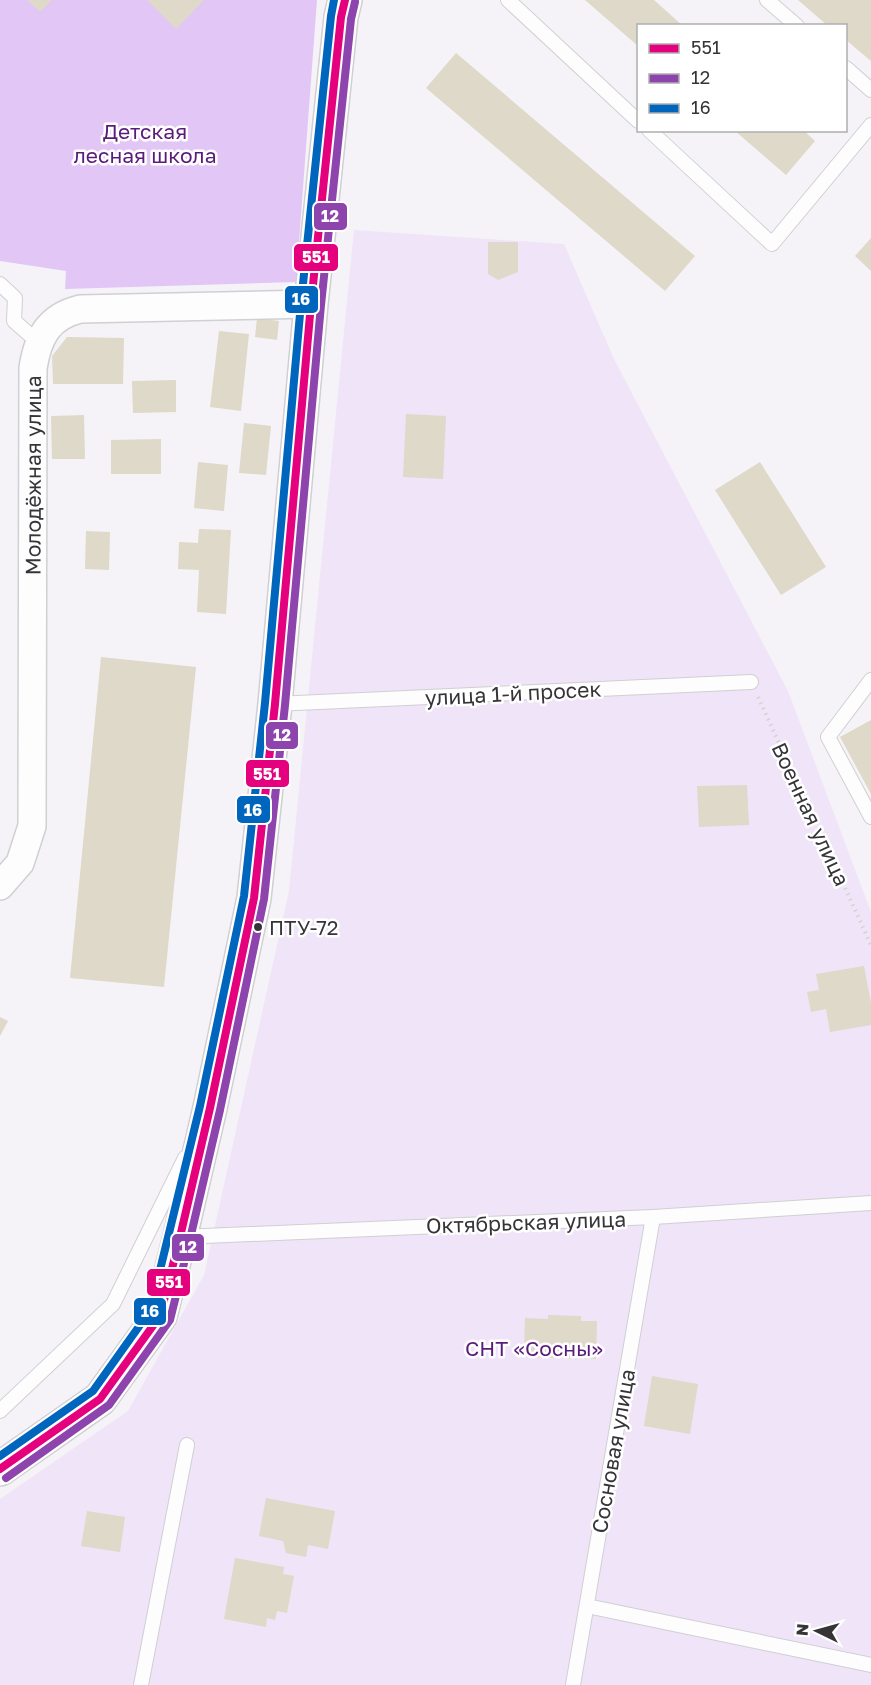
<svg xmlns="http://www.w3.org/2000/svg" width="871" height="1685" font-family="'Golos Text',sans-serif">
	<rect width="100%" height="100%" fill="#f5f3f7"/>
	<!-- green -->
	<path fill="#efe4f8" d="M354,230L564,244L614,359L788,691L871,912V1685H0V1499L128,1411L204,1275L289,891Z"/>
	<!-- forest -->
	<path fill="#e2c6f6" d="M0,0H317L296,282L65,289L66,271L0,261Z"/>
	<!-- building -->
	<path fill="#ded9c8" d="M27,0H52L40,12Z
		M147,0H204L176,29Z
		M585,0H654L683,26H638V46Z
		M798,0H871V61L846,40V26H828Z
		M456,53L695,256L665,291L426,88Z
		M734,130H803L815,141L786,175Z
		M871,238V271L855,256Z
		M488,242H518V272L498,280L488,274Z
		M257,318L279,321L277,340L255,337Z
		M219,331L249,334L241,411L210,407Z
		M67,337L124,338L123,384H53L52,356Z
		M176,380V412L133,413L132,381Z
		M406,414L446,416L443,479L403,477Z
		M84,415L85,459H52L51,416Z
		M244,423L271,426L266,475L239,473Z
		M161,439V474H111V440Z
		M198,462L228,465L224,511L194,508Z
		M760,462L826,567L781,595L715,490Z
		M199,529L231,530L226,614L197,612L199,570L178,569L179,542L198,543Z
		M86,531L110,532L109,570L85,569Z
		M101,657L196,667L164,987L70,978Z
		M871,720V794L840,737Z
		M747,785L749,825L699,827L697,786Z
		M864,966L871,1003V1025L830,1032L826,1009L811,1012L807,992L819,990L816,974Z
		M0,1017L8,1021L0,1036Z
		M548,1315L581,1316V1321H597L596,1359L524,1357L525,1318L548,1319Z
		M652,1376L698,1384L690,1434L644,1426Z
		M266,1498L335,1511L328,1549L308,1545L306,1557L286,1553L283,1541L259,1536Z
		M87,1511L125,1517L120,1552L81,1546Z
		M235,1558L284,1567L283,1574L294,1576L287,1613L277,1611L275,1620L267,1618L266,1627L224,1619Z"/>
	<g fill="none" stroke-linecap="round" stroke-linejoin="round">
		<!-- service casing -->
		<g stroke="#d0cfd2" stroke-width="16">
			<path id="service" d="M508,0L638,121
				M767,0L797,26
				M846,68L871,90
				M649,130L772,244L871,125
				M0,284L15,298L14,321L38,342
				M871,680L828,737L871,817
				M275,704L751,682
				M181,1237L653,1217L871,1203
				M0,1411L113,1304L185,1158
				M587,1606L871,1665
				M141,1685L187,1445
				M573,1685L653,1217"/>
		</g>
		<!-- minor casing -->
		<g stroke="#d0cfd2" stroke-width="30">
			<g id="minor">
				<path id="s1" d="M0,886L20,863L32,826L33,368C38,337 48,317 80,309L311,304"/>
			</g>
		</g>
		<!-- tertiary casing -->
		<g stroke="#d0cfd2" stroke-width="36">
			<path id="tertiary" d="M0,1469L100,1399L160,1316L180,1237L210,1108L254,898L275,704L311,304L341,17L345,0"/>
		</g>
		<!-- path -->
		<path stroke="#d3d3d3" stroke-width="4" stroke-dasharray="1.5 4.5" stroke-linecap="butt" d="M758,697L871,945"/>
		<!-- service -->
		<use href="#service" stroke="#fefdfe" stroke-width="14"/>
		<!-- minor -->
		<use href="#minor" stroke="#fefdfe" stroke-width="27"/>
		<!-- tertiary -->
		<use href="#tertiary" stroke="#fefdfe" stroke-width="33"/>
		<!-- bus-1 casing -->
		<g stroke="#fff" stroke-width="12">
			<path id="bus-1" d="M0,1469L100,1399L160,1316L180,1237L210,1108L254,898L275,704L311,304L341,17L345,0"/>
		</g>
		<!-- bus-2 casing -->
		<g stroke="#fff" stroke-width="12">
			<path id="bus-2" d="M6,1478L109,1405L170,1320L190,1239L220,1110L264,899L285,705L321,305L351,19L355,2"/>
		</g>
		<!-- bus-3 casing -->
		<g stroke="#fff" stroke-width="12">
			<path id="bus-3" d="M0,1456L93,1391L150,1311L200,1106L244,896L265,703L301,303L331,16L334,0"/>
		</g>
		<!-- bus-1 -->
		<use href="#bus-1" stroke="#e5007d" stroke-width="8"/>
		<!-- bus-2 -->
		<use href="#bus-2" stroke="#8e44ad" stroke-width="8"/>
		<!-- bus-3 -->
		<use href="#bus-3" stroke="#0065bd" stroke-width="8"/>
	</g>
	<!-- markers -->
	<circle fill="#363437" stroke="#fff" stroke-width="2" cx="258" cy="927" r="5"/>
	<g text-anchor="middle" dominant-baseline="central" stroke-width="5" stroke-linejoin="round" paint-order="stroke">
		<!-- bus labels -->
		<g font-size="20" fill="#363437" stroke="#fff" text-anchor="start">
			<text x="269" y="927">ПТУ-72</text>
		</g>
		<!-- park labels -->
		<g font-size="21" fill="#5a1c7b" stroke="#fff">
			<text x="145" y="131">Детская<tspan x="145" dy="24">лесная школа</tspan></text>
			<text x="534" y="1348">СНТ «Сосны»</text>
		</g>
		<!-- street labels -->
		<g font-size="21" fill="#363437" stroke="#fff">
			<text stroke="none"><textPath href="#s1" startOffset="420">Молодёжная улица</textPath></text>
			<text transform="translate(513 693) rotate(-3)">улица 1-й просек</text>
			<text transform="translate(811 814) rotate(65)">Военная улица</text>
			<text transform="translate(526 1222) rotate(-2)">Октябрьская улица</text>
			<text transform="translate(613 1451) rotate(-80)">Сосновая улица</text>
		</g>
	</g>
	<g stroke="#fff" stroke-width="2">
		<rect x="313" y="202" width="35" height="29" rx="6" fill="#8e44ad"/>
		<rect x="293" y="243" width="46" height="29" rx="6" fill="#e5007d"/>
		<rect x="284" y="285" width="35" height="29" rx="6" fill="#0065bd"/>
		<rect x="265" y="721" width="34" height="29" rx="6" fill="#8e44ad"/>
		<rect x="245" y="759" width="45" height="29" rx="6" fill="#e5007d"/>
		<rect x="236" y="795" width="35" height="29" rx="6" fill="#0065bd"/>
		<rect x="171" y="1233" width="34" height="29" rx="6" fill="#8e44ad"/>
		<rect x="146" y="1268" width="45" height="29" rx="6" fill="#e5007d"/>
		<rect x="133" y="1297" width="34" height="29" rx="6" fill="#0065bd"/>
	</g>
	<g font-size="16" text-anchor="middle" font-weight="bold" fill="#fff">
		<text x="330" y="222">12</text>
		<text x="316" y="263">551</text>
		<text x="301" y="305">16</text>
		<text x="282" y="741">12</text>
		<text x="267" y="780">551</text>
		<text x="253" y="816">16</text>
		<text x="188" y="1253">12</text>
		<text x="169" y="1288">551</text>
		<text x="150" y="1317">16</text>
	</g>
	<!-- legend -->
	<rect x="637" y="24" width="210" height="108" fill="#ffffff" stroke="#afaeaf" stroke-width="1.5"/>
	<rect x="649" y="44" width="30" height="9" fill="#e5007d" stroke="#afaeaf" stroke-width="1.5"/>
	<text x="691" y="54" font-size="18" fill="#363437">551</text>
	<rect x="649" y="74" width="30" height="9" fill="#8e44ad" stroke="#afaeaf" stroke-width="1.5"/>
	<text x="691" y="84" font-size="18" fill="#363437">12</text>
	<rect x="649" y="104" width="30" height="9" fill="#0065bd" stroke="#afaeaf" stroke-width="1.5"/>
	<text x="691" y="114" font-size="18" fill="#363437">16</text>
	<!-- north arrow -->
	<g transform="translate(817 1631) rotate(275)" stroke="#ffffff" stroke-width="4.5" paint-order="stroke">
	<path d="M0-4.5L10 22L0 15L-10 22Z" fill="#363437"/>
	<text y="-9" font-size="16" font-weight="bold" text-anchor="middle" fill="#363437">N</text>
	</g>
</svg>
